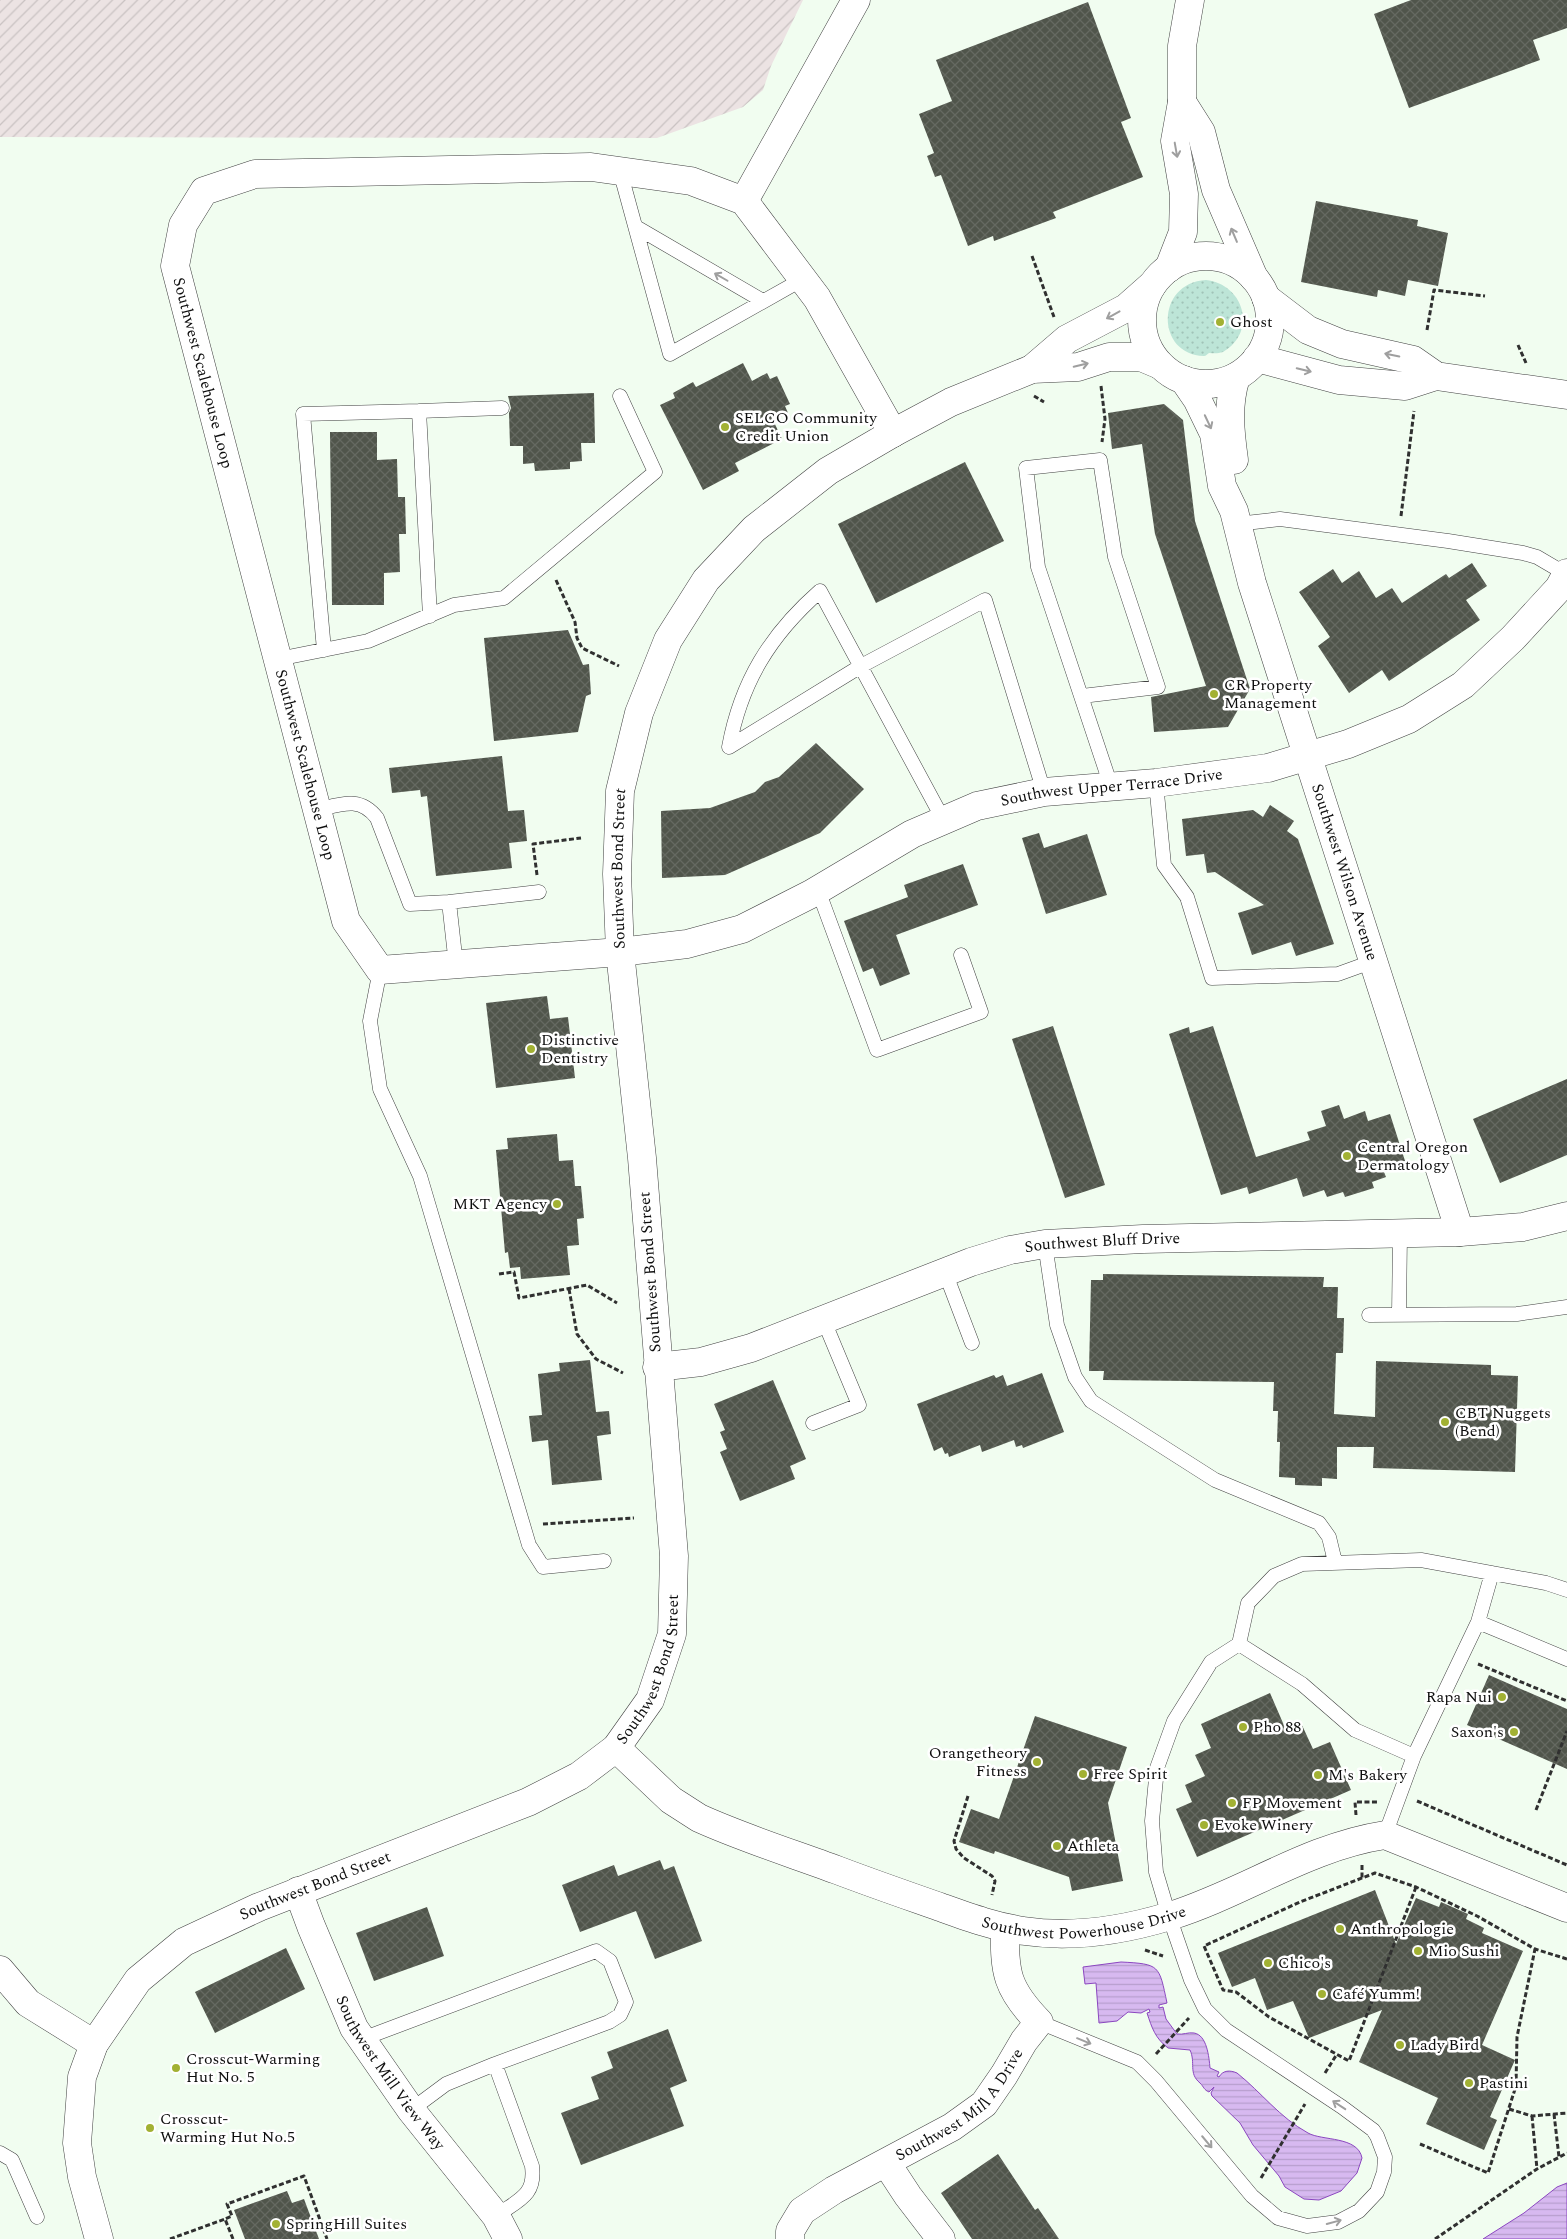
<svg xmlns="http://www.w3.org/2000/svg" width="1567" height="2239" font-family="Spectral,serif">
	<defs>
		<pattern id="industrial-furrows" width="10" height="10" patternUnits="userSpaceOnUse" patternTransform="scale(1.25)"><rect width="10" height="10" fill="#ece3e3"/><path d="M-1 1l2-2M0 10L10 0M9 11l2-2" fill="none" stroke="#c9c2c2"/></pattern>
		<pattern id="garden-dots" width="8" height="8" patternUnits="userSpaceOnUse" patternTransform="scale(1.25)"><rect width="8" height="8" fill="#bde5d7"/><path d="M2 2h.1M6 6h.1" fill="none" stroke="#a1c3b7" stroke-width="1.8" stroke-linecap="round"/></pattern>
		<pattern id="water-rules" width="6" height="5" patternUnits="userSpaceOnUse" patternTransform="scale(1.25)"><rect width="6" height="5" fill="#d7b9f0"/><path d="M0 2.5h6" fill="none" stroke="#b79ecd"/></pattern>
		<pattern id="building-cross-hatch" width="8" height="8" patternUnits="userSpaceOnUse" patternTransform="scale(1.25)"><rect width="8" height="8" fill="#50554b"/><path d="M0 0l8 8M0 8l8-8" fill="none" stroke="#656961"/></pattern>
	</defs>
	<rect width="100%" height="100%" fill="#f1fdf0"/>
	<!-- industrial -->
	<path fill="url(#industrial-furrows)" d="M0,0H803L771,66L763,90L743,107L657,138L0,137Z"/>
	<!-- garden -->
	<path fill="url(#garden-dots)" d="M1206,280C1244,284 1258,332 1223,352C1217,354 1213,353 1209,353C1207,354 1206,356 1204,356C1156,355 1155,283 1206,280Z"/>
	<!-- water -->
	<path fill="url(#water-rules)" stroke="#8b47c0" d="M1121,1962C1160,1964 1159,1965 1167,2003L1159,2005V2008L1163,2007L1166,2019L1177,2034C1183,2035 1188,2032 1194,2033C1207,2035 1209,2057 1210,2068L1219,2072L1217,2076L1219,2077C1223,2070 1230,2070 1237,2073C1262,2093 1279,2117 1308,2133C1322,2141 1358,2136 1362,2158L1357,2173L1341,2191L1319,2200L1304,2199L1285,2187L1279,2176L1253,2145L1240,2123L1212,2096L1211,2093L1214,2087L1209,2092C1204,2090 1204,2087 1200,2083C1188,2073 1196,2063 1190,2050L1168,2048C1155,2038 1152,2028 1147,2013L1150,2012L1149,2009L1141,2013L1128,2012L1117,2021L1099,2023L1096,1983L1085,1984L1083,1967Z
		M1567,2183V2239H1483L1524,2213L1557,2187Z"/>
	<!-- building -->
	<path fill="url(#building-cross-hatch)" d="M1411,0H1567V28L1533,40L1540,60L1409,108L1374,14Z
		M1088,2L1131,118L1121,122L1143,177L1053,212L1056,218L994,241L993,236L968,246L941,175L935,177L927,156L934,153L919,114L952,101L936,60Z
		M1316,201L1418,220L1417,226L1448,233L1438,286L1408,280L1405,296L1378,290L1377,297L1301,282Z
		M743,363L752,381L767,373L770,379L777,376L790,404L785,406L788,413L773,420L782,439L735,463L739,471L703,490L660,405L675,398L673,393L693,382L696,387Z
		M594,393L595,443H581L582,461L570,462V469L535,471L534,463L523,464V446H510L509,413L511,408L508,396Z
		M1164,404L1183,420L1195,521L1250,689L1228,727L1154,732L1151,697L1206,686L1155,534L1142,444L1112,449L1108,413Z
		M330,432H377V460L397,459L398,497H405L406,534H399L400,572L384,573V605H332Z
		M965,462L1004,541L876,603L838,524Z
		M1472,563L1487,586L1466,600L1480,620L1389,681L1382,670L1349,693L1318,646L1330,637L1299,592L1333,569L1342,583L1359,571L1376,598L1392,588L1402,603L1446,574L1449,578Z
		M568,630L583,665L589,664L591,694L586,696L578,732L494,741L484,638Z
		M816,743L864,789L820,833L725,875L662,878L661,811L710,808L755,792L765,782L779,777Z
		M502,756L508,811L524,810L527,841L509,843L512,868L436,876L427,796L421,797L420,790L392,793L389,768Z
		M1270,805L1294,821L1287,831L1298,839L1334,944L1296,956L1291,942L1252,955L1238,913L1264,905L1215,872L1207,873L1204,854L1186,856L1182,819L1253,810L1263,817Z
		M1039,833L1044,848L1087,834L1107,895L1046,914L1022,838Z
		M963,864L978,905L896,935L910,974L880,986L873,968L863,972L844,921L908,897L904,885Z
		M547,996L550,1019L568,1017L575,1078L496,1088L486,1003Z
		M1053,1026L1105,1185L1065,1198L1012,1039Z
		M1213,1026L1256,1157L1310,1140L1307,1132L1326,1126L1321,1111L1339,1105L1344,1119L1365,1111L1368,1121L1390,1114L1406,1164L1384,1172L1386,1177L1372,1182L1374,1188L1345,1197L1343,1192L1327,1197L1324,1190L1303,1197L1297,1178L1249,1194L1247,1187L1221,1195L1169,1034L1189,1027L1190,1033Z
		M1567,1079V1155L1500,1183L1473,1119Z
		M557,1134L559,1161L573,1160L575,1186H581L584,1218L577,1219L579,1245L567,1246L570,1275L521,1279L520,1267L510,1268L508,1252L505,1253L496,1150L508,1149L507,1138Z
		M1103,1274L1324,1277L1323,1287H1338L1337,1318H1344L1343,1353H1336L1334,1414L1375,1417L1376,1361L1491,1365V1375L1518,1376L1515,1472L1373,1468L1374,1447H1337V1479L1322,1478V1486L1295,1485V1478L1279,1477L1280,1442H1277L1278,1411H1273L1274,1382L1103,1380L1104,1371H1089L1091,1280H1103Z
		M590,1360L596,1412L609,1411L611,1434L597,1436L602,1480L552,1485L548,1440L532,1442L529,1416L542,1415L538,1374L560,1371L559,1363Z
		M1042,1373L1064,1432L1023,1448L1022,1445L1016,1447L1014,1440L982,1452L980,1445L949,1457L948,1453L945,1454L942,1447L934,1451L917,1404L994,1375L996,1378L1003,1375L1007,1386Z
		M773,1380L806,1459L790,1466L795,1479L740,1501L720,1452L727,1449L720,1432L725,1430L714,1404Z
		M1489,1675L1567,1709V1769L1467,1725Z
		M1270,1693L1286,1730L1301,1723L1313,1749L1330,1742L1351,1790L1197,1857L1176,1809L1192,1802L1185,1785L1205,1776L1195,1755L1211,1748L1201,1724Z
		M1035,1716L1127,1747L1108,1803L1123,1881L1072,1891L1069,1877L995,1851L994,1854L959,1842L971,1809L999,1819Z
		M660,1860L664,1870L674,1866L702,1941L655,1959L636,1911L580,1932L562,1885L614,1865L618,1876Z
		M1375,1890L1396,1944L1416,1898L1439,1907L1441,1902L1468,1914L1466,1919L1484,1928L1482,1933L1523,1951L1482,2045L1515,2060L1490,2117L1497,2120L1484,2150L1426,2124L1438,2098L1359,2062L1382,2010L1309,2038L1293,2001L1267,2010L1255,1978L1232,1987L1218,1953Z
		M427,1907L444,1956L374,1981L356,1933Z
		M286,1948L305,1989L215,2033L195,1992Z
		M668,2029L687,2081L670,2088L684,2126L581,2165L561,2113L599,2099L591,2077L613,2068L607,2052Z
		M998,2154L1035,2210L1038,2208L1059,2239H972L941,2193Z
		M287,2191L292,2203L304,2199L319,2239H245L234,2210Z"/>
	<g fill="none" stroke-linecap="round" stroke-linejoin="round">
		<!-- service casing -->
		<g stroke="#414141" stroke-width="15">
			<path id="service" d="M620,171L670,354L803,279
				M636,227L763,301
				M419,411L502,408
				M1237,524L1280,519L1448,541L1523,553L1537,557L1566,574
				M324,650L303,414L419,411L430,616
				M278,659L368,641L454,605L504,598L655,472L620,396
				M1082,696L1158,687L1115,557L1100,460L1026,468L1038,567L1111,786
				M1156,783L1164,865L1187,897L1212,978L1338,974L1374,961
				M317,810C342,804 360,796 377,818L410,904L449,902L456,965
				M944,821L820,591C770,635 741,682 729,747L861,666L985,600L1044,792
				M818,890L877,1050L981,1012L961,955
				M449,902L539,892
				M380,970L370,1021L380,1089L420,1176L529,1545L543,1567L604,1561
				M1045,1244L1057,1325L1075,1377L1091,1401L1215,1480L1319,1523L1329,1537L1335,1562
				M945,1272L972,1343
				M1369,1315L1517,1314L1567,1307
				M1399,1315L1400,1234
				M813,1423L859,1405L824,1321
				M1478,1622L1492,1573
				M1239,1644L1302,1684L1355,1730L1414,1756
				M1385,1835L1414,1756L1478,1622L1567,1659
				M1039,2022L1137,2062L1156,2081L1252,2196L1278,2218L1307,2226L1338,2222L1359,2211L1377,2192L1384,2172L1385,2157L1377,2136L1373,2130L1342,2107L1226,2030L1205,2009L1191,1980L1169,1916L1156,1872L1152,1821L1157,1768L1174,1721L1211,1662L1239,1644L1248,1603L1274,1576L1302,1564L1421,1560L1546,1583L1567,1590
				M362,2039L596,1951L610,1961L626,2002L620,2015L609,2022L495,2064L532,2166C536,2196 518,2200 496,2216
				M411,2110L446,2084L495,2064
				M0,2153L12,2160L37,2217"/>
		</g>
		<!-- minor casing -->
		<g stroke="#414141" stroke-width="29">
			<g id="minor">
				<path d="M744,201L856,0"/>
				<path id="s1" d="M1184,380L1197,399L1214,434L1222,486L1234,511L1252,583L1460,1232"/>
				<path id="s2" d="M893,433L817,298L744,201L691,181L591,167L255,174L204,191L183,225L175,266L346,921L380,970L620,952L687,944L742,929L811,894L912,834L977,806L1044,792L1156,783L1268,768L1348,744L1409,719L1463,685L1513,638L1559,588L1567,573"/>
				<path d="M1234,460C1230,431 1227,405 1236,377"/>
				<path id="s3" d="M657,1367L701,1362L751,1348L971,1262L1010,1250L1045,1244L1143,1239L1460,1232L1523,1227L1567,1216"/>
				<path id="s4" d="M616,1748L671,1800L699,1818C743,1838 791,1853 837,1870C871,1883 906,1895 940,1907C968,1917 995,1927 1024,1931C1071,1938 1124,1930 1170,1916C1244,1893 1307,1847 1385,1835L1567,1908"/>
				<path id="s5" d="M298,1891L311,1926L354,2028L411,2110L496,2216L508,2239"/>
				<path d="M0,1970L28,2003L94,2044"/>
				<path d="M887,2164L908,2196L941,2239"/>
				<path id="s6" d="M790,2239V2231L802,2211L834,2190L952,2127L984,2104L1004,2075L1024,2041L1039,2022C1007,1989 1004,1973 1005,1928"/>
			</g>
		</g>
		<!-- tertiary casing -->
		<g stroke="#414141" stroke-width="29">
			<g id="tertiary">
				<path d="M1182,102L1201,132L1216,190L1254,278"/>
				<circle cx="1206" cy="320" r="64"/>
				<path d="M1169,268L1183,232L1184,194L1175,141L1182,102V46L1190,0"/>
				<path d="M1266,298L1308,330L1342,344L1413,360L1436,376L1567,395"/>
				<path d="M1257,358L1339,380L1405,386L1436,376"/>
				<path d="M1032,369L1067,339L1126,308L1152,285"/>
				<path id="s7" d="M99,2239L82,2177L77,2143L82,2077L94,2044L138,1980L184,1942L259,1907L528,1802L579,1776L616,1748L650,1700L672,1634L674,1556L642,1158L620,952L617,874L620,791L639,713L668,640L706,580L754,529L828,471L893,433L951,402L1032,369L1078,367L1109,357H1141L1160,365"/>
			</g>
		</g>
		<!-- path -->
		<path stroke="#303030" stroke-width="3" stroke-dasharray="5 2.5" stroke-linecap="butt" d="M1032,256L1054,317
			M1427,330L1434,290L1485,296
			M1518,345L1526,363
			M1101,386L1105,419L1102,442
			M1034,396L1044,402
			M1401,516L1414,411
			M556,580L575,622L577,638L582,648L619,666
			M537,875L533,844L581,838
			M499,1274L514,1272L519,1298L587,1285L617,1303
			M569,1289L577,1334L596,1359L623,1373
			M543,1524L634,1518
			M1478,1664L1567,1701
			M968,1796L954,1841L956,1849L964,1858L992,1876L995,1881L992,1895
			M1417,1801L1567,1865
			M1536,1810L1567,1731
			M1356,1815L1355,1802H1378
			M1362,1865V1878
			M1416,1887L1349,2061L1269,2017L1236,1992L1223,1990L1204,1946L1300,1902L1375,1873L1416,1887L1477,1916L1535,1949L1567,1959
			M1145,1950L1163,1956
			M1156,2054L1189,2018
			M1325,2073L1337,2054
			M1509,2109L1532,2116L1567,2113
			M1554,2114L1559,2157
			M1532,2116L1537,2169
			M1420,2144L1488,2173L1516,2086L1517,2037L1535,1949
			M1261,2178L1305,2104
			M170,2239L225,2219
			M233,2239L225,2219L232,2216L227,2204L304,2176L327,2239
			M1435,2239L1537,2169L1567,2153"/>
		<!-- service -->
		<use href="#service" stroke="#fff" stroke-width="14"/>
		<!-- minor -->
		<use href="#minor" stroke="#fff" stroke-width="28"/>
		<!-- tertiary -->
		<use href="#tertiary" stroke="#fff" stroke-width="28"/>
	</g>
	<!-- one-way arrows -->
	<defs><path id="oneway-shaft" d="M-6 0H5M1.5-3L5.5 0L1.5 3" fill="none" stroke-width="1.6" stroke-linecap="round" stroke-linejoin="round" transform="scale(1.25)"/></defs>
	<g stroke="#9f9f9f">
		<use href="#oneway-shaft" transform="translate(1176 150) rotate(80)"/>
		<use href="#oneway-shaft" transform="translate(1234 235) rotate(-113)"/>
		<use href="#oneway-shaft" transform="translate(721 277) rotate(-150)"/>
		<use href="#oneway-shaft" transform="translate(1113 315) rotate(151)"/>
		<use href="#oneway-shaft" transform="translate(1392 355) rotate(-168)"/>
		<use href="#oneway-shaft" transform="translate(1081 365) rotate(-13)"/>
		<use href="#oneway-shaft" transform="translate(1304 370) rotate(14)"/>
		<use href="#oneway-shaft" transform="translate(1208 422) rotate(65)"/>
		<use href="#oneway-shaft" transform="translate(1084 2041) rotate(22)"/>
		<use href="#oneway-shaft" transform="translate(1339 2105) rotate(-147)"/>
		<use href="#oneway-shaft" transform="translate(1207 2142) rotate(50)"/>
		<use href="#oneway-shaft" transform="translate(1334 2222) rotate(-15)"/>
	</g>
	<!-- markers -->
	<g fill="#a2b133" stroke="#fff" stroke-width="2">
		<circle cx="1220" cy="322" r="5"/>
		<circle cx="725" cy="427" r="5"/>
		<circle cx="1214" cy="694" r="5"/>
		<circle cx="531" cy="1049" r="5"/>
		<circle cx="1347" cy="1156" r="5"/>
		<circle cx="557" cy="1204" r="5"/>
		<circle cx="1445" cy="1422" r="5"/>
		<circle cx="1502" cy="1697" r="5"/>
		<circle cx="1243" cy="1727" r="5"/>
		<circle cx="1514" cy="1732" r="5"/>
		<circle cx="1037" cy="1762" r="5"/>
		<circle cx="1083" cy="1774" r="5"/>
		<circle cx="1318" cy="1775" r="5"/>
		<circle cx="1232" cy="1803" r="5"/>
		<circle cx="1204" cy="1825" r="5"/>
		<circle cx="1057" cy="1846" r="5"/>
		<circle cx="1340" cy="1929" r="5"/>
		<circle cx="1418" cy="1951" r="5"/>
		<circle cx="1268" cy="1963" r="5"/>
		<circle cx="1322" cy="1994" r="5"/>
		<circle cx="1400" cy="2045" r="5"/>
		<circle cx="176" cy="2068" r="5"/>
		<circle cx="1469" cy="2083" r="5"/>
		<circle cx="150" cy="2128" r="5"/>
		<circle cx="276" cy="2224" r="5"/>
	</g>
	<g text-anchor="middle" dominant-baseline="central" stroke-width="5" stroke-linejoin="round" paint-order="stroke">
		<!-- poi labels -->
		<g font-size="16" fill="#0e0e0e" stroke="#fff" text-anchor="start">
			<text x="1230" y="322">Ghost</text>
			<text x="735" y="418">SELCO Community<tspan x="735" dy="18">Credit Union</tspan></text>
			<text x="1224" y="685">CR Property<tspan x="1224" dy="18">Management</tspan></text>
			<text x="541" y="1040">Distinctive<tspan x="541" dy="18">Dentistry</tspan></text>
			<text x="1357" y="1147">Central Oregon<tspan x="1357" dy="18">Dermatology</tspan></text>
			<text x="547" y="1204" text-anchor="end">MKT Agency</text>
			<text x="1455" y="1413">CBT Nuggets<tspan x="1455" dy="18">(Bend)</tspan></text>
			<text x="1492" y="1697" text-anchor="end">Rapa Nui</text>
			<text x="1253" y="1727">Pho 88</text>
			<text x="1504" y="1732" text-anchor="end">Saxon's</text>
			<text x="1027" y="1753" text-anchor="end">Orangetheory<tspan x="1027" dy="18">Fitness</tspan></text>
			<text x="1093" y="1774">Free Spirit</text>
			<text x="1328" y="1775">M's Bakery</text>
			<text x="1242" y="1803">FP Movement</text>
			<text x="1214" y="1825">Evoke Winery</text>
			<text x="1067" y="1846">Athleta</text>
			<text x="1350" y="1929">Anthropologie</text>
			<text x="1428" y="1951">Mio Sushi</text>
			<text x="1278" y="1963">Chico's</text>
			<text x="1332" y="1994">Café Yumm!</text>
			<text x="1410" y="2045">Lady Bird</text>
			<text x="186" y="2059">Crosscut-Warming<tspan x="186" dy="18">Hut No. 5</tspan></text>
			<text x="1479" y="2083">Pastini</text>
			<text x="160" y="2119">Crosscut-<tspan x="160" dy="18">Warming Hut No.5</tspan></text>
			<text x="286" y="2224">SpringHill Suites</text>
		</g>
		<!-- street labels -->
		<g font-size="16" fill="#0e0e0e" stroke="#fff">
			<text stroke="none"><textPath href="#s2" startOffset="1016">Southwest Scalehouse Loop</textPath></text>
			<text stroke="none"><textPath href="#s2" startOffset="1421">Southwest Scalehouse Loop</textPath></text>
			<text stroke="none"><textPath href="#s2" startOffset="2409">Southwest Upper Terrace Drive</textPath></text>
			<text stroke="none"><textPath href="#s7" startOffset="1709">Southwest Bond Street</textPath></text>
			<text stroke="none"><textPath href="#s1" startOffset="520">Southwest Wilson Avenue</textPath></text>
			<text stroke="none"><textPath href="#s3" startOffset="466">Southwest Bluff Drive</textPath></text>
			<text transform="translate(650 1272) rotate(-94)">Southwest Bond Street</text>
			<text stroke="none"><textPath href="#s7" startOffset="900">Southwest Bond Street</textPath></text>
			<text stroke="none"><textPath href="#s7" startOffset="480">Southwest Bond Street</textPath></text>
			<text stroke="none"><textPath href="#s4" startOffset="514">Southwest Powerhouse Drive</textPath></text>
			<text stroke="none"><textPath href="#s5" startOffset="205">Southwest Mill View Way</textPath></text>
			<text stroke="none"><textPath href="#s6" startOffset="224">Southwest Mill A Drive</textPath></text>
		</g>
	</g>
</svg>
